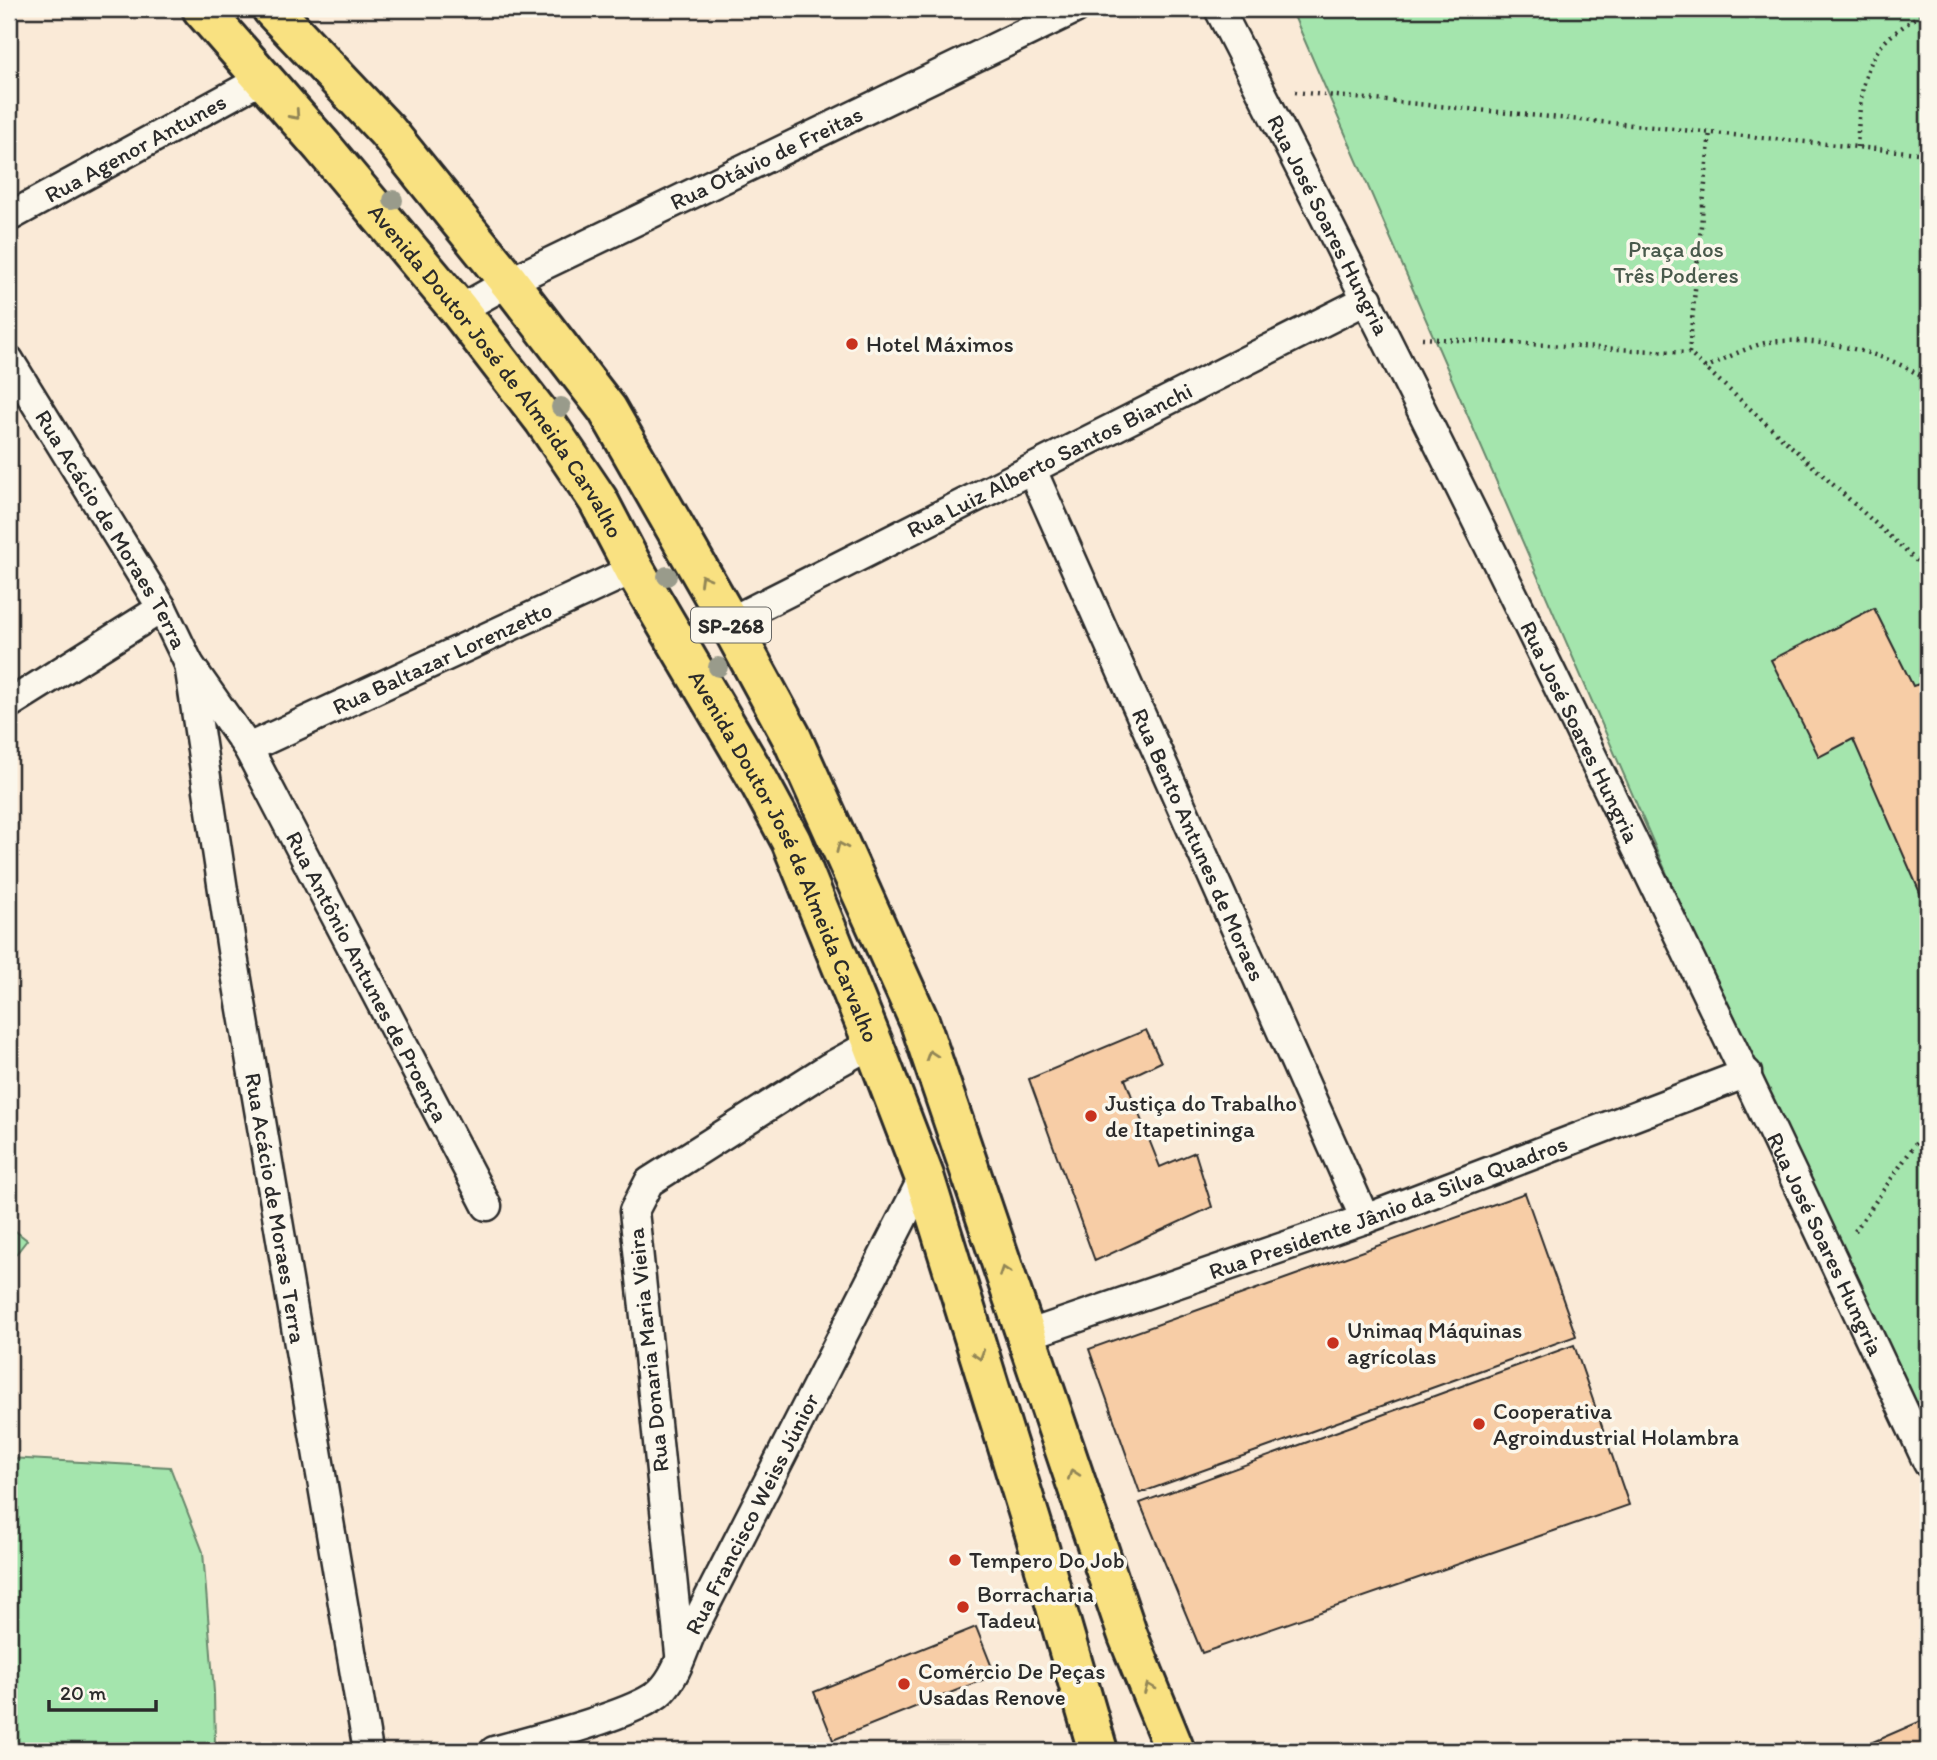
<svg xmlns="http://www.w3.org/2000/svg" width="1937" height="1760" font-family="Itim,sans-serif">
	<rect width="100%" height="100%" fill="#faead7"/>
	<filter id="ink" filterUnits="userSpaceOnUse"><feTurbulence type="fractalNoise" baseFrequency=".0143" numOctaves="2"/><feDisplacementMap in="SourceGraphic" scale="14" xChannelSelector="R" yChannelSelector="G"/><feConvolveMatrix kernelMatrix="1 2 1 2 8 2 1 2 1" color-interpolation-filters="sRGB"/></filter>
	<g filter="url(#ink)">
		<!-- green -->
		<path fill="#a4e5ad" stroke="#68886c" stroke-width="2" d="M1291,9H1928V1444L1837,1265Z
			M9,1226L27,1240L9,1263Z
			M9,1458L170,1467L203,1552L214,1692L215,1746L89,1748L87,1751H9Z"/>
		<!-- building -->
		<path fill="#f7cda6" stroke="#2b2b2b" stroke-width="2" d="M1874,608L1913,686L1928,681V911L1853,739L1819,757L1771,660Z
			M1146,1030L1161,1062L1125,1079L1160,1167L1195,1152L1212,1207L1095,1261L1029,1079Z
			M1525,1193L1576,1336L1140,1493L1089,1349Z
			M1574,1345L1629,1505L1202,1653L1140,1503Z
			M976,1627L995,1675L833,1740L814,1692Z
			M1928,1718V1751H1852Z"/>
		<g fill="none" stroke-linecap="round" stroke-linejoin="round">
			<!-- minor casing -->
			<g stroke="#2b2b2b" stroke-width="33">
				<g id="minor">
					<path id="s1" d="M1219,9C1465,489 1701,974 1928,1463"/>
					<path id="s2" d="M9,217L262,79"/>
					<path id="s3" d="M459,310L509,282L1075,9"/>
					<path id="s4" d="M9,360L162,608L189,664L248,748L487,1206"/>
					<path id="s5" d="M1032,470L1365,1219"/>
					<path id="s6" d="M729,622L1368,299"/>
					<path id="s7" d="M189,664L232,950L368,1751"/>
					<path d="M9,704L162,608"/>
					<path id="s8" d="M248,748L634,569"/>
					<path id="s9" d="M1027,1335L1365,1219L1747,1073"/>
					<path d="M680,1654L634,1211L649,1182L828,1068L873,1043"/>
					<path id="s10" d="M494,1751C528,1742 640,1713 661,1691C676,1676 682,1654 690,1635L924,1176"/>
				</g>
			</g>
			<!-- primary casing -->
			<g stroke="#2b2b2b" stroke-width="44">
				<g id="primary">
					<path id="s11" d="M202,9L322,146L459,310L544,420L598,500L634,569L757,778L791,841L873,1043L924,1176L1035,1534L1098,1751"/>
					<path d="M272,9L387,131L509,282L607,409L729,622L791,736L920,1023L1128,1636L1175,1751"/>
				</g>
			</g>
			<!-- path -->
			<path stroke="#2b2b2b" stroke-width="4.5" stroke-dasharray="2 5" stroke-linecap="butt" d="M1295,92L1928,154
				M1857,147C1860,108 1859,62 1892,35C1903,26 1916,18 1928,9
				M1422,338L1689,353L1921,565
				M1689,353L1710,131
				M1705,368C1723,360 1750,345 1770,342C1815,336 1892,353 1928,381
				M1855,1231L1928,1126"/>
			<!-- minor -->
			<use href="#minor" stroke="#fbf7ec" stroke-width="28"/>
			<!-- primary -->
			<use href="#primary" stroke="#f9e181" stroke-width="38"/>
		</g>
		<!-- trees -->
		<g fill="#999b8b">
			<circle cx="393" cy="200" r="10"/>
			<circle cx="561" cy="407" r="10"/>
			<circle cx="667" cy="576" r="10"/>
			<circle cx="718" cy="667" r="10"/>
		</g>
		<!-- one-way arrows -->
		<defs><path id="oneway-chevron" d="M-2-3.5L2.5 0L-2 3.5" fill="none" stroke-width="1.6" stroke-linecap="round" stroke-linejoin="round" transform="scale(1.75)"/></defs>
		<g stroke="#928656">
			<use href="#oneway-chevron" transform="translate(295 115) rotate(48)"/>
			<use href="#oneway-chevron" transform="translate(704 579) rotate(-120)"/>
			<use href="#oneway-chevron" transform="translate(841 847) rotate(-114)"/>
			<use href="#oneway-chevron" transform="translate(931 1055) rotate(-109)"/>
			<use href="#oneway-chevron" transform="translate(1004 1271) rotate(-109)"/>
			<use href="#oneway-chevron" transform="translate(979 1355) rotate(72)"/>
			<use href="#oneway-chevron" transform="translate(1073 1474) rotate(-109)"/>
			<use href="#oneway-chevron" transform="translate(1149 1688) rotate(-112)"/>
		</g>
	</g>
	<!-- markers -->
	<g fill="#c8321e" stroke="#fbf7ec" stroke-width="2.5">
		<circle cx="852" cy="344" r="7"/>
		<circle cx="1091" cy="1116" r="7"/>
		<circle cx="1333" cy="1343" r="7"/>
		<circle cx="1479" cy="1424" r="7"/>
		<circle cx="955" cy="1560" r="7"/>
		<circle cx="963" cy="1607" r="7"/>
		<circle cx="904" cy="1684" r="7"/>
	</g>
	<g text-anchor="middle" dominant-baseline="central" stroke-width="7" stroke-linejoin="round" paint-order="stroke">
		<!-- shield labels -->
		<rect fill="#fbf7ec" stroke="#696865" stroke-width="2" x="691" y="607.5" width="80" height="35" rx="5"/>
		<g font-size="21" font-weight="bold" fill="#2b2b2b">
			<text x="731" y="625">SP-268</text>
		</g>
		<!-- street labels -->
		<g font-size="23" fill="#2b2b2b" stroke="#fbf7ec">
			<text stroke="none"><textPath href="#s2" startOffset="144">Rua Agenor Antunes</textPath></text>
			<text stroke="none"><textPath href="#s3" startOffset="343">Rua Otávio de Freitas</textPath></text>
			<text stroke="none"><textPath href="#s1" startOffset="242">Rua José Soares Hungria</textPath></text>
			<text stroke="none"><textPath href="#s11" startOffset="467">Avenida Doutor José de Almeida Carvalho</textPath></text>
			<text stroke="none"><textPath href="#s6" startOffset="359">Rua Luiz Alberto Santos Bianchi</textPath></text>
			<text stroke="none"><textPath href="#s4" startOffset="198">Rua Acácio de Moraes Terra</textPath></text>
			<text stroke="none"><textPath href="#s8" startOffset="214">Rua Baltazar Lorenzetto</textPath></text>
			<text stroke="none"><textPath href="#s1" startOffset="808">Rua José Soares Hungria</textPath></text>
			<text stroke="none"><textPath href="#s5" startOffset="410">Rua Bento Antunes de Moraes</textPath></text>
			<text stroke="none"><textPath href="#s11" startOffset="1034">Avenida Doutor José de Almeida Carvalho</textPath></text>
			<text stroke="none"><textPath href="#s4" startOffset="714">Rua Antônio Antunes de Proença</textPath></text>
			<text stroke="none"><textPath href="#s9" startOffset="383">Rua Presidente Jânio da Silva Quadros</textPath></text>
			<text stroke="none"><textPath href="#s7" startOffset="551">Rua Acácio de Moraes Terra</textPath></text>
			<text stroke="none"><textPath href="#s1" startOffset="1376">Rua José Soares Hungria</textPath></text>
			<text transform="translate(648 1350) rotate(-96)">Rua Donaria Maria Vieira</text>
			<text stroke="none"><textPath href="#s10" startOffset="378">Rua Francisco Weiss Júnior</textPath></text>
		</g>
		<!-- park labels -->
		<g font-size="23" fill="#495a4c" stroke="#fbf7ec">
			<text x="1676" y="249">Praça dos<tspan x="1676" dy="26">Três Poderes</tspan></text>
		</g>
		<!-- poi labels -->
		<g font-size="23" fill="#2b2b2b" stroke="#fbf7ec" text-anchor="start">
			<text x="866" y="344">Hotel Máximos</text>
			<text x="1105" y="1103">Justiça do Trabalho<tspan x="1105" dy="26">de Itapetininga</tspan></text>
			<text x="1347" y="1330">Unimaq Máquinas<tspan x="1347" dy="26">agrícolas</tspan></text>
			<text x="1493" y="1411">Cooperativa<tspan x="1493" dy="26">Agroindustrial Holambra</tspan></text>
			<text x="969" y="1560">Tempero Do Job</text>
			<text x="977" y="1594">Borracharia<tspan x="977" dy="26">Tadeu</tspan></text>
			<text x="918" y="1671">Comércio De Peças<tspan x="918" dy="26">Usadas Renove</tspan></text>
		</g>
	</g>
	<!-- margin -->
	<rect width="1937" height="1760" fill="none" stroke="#fbf7ec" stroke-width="35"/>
	<rect x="18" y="18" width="1902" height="1725" fill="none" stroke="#2b2b2b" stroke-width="2.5" filter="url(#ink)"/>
	<!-- scale -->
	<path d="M49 1700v10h107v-10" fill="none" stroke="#2b2b2b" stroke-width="3.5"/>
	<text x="60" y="1700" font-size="21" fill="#2b2b2b" stroke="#fbf7ec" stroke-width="5" paint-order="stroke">20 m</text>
</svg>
